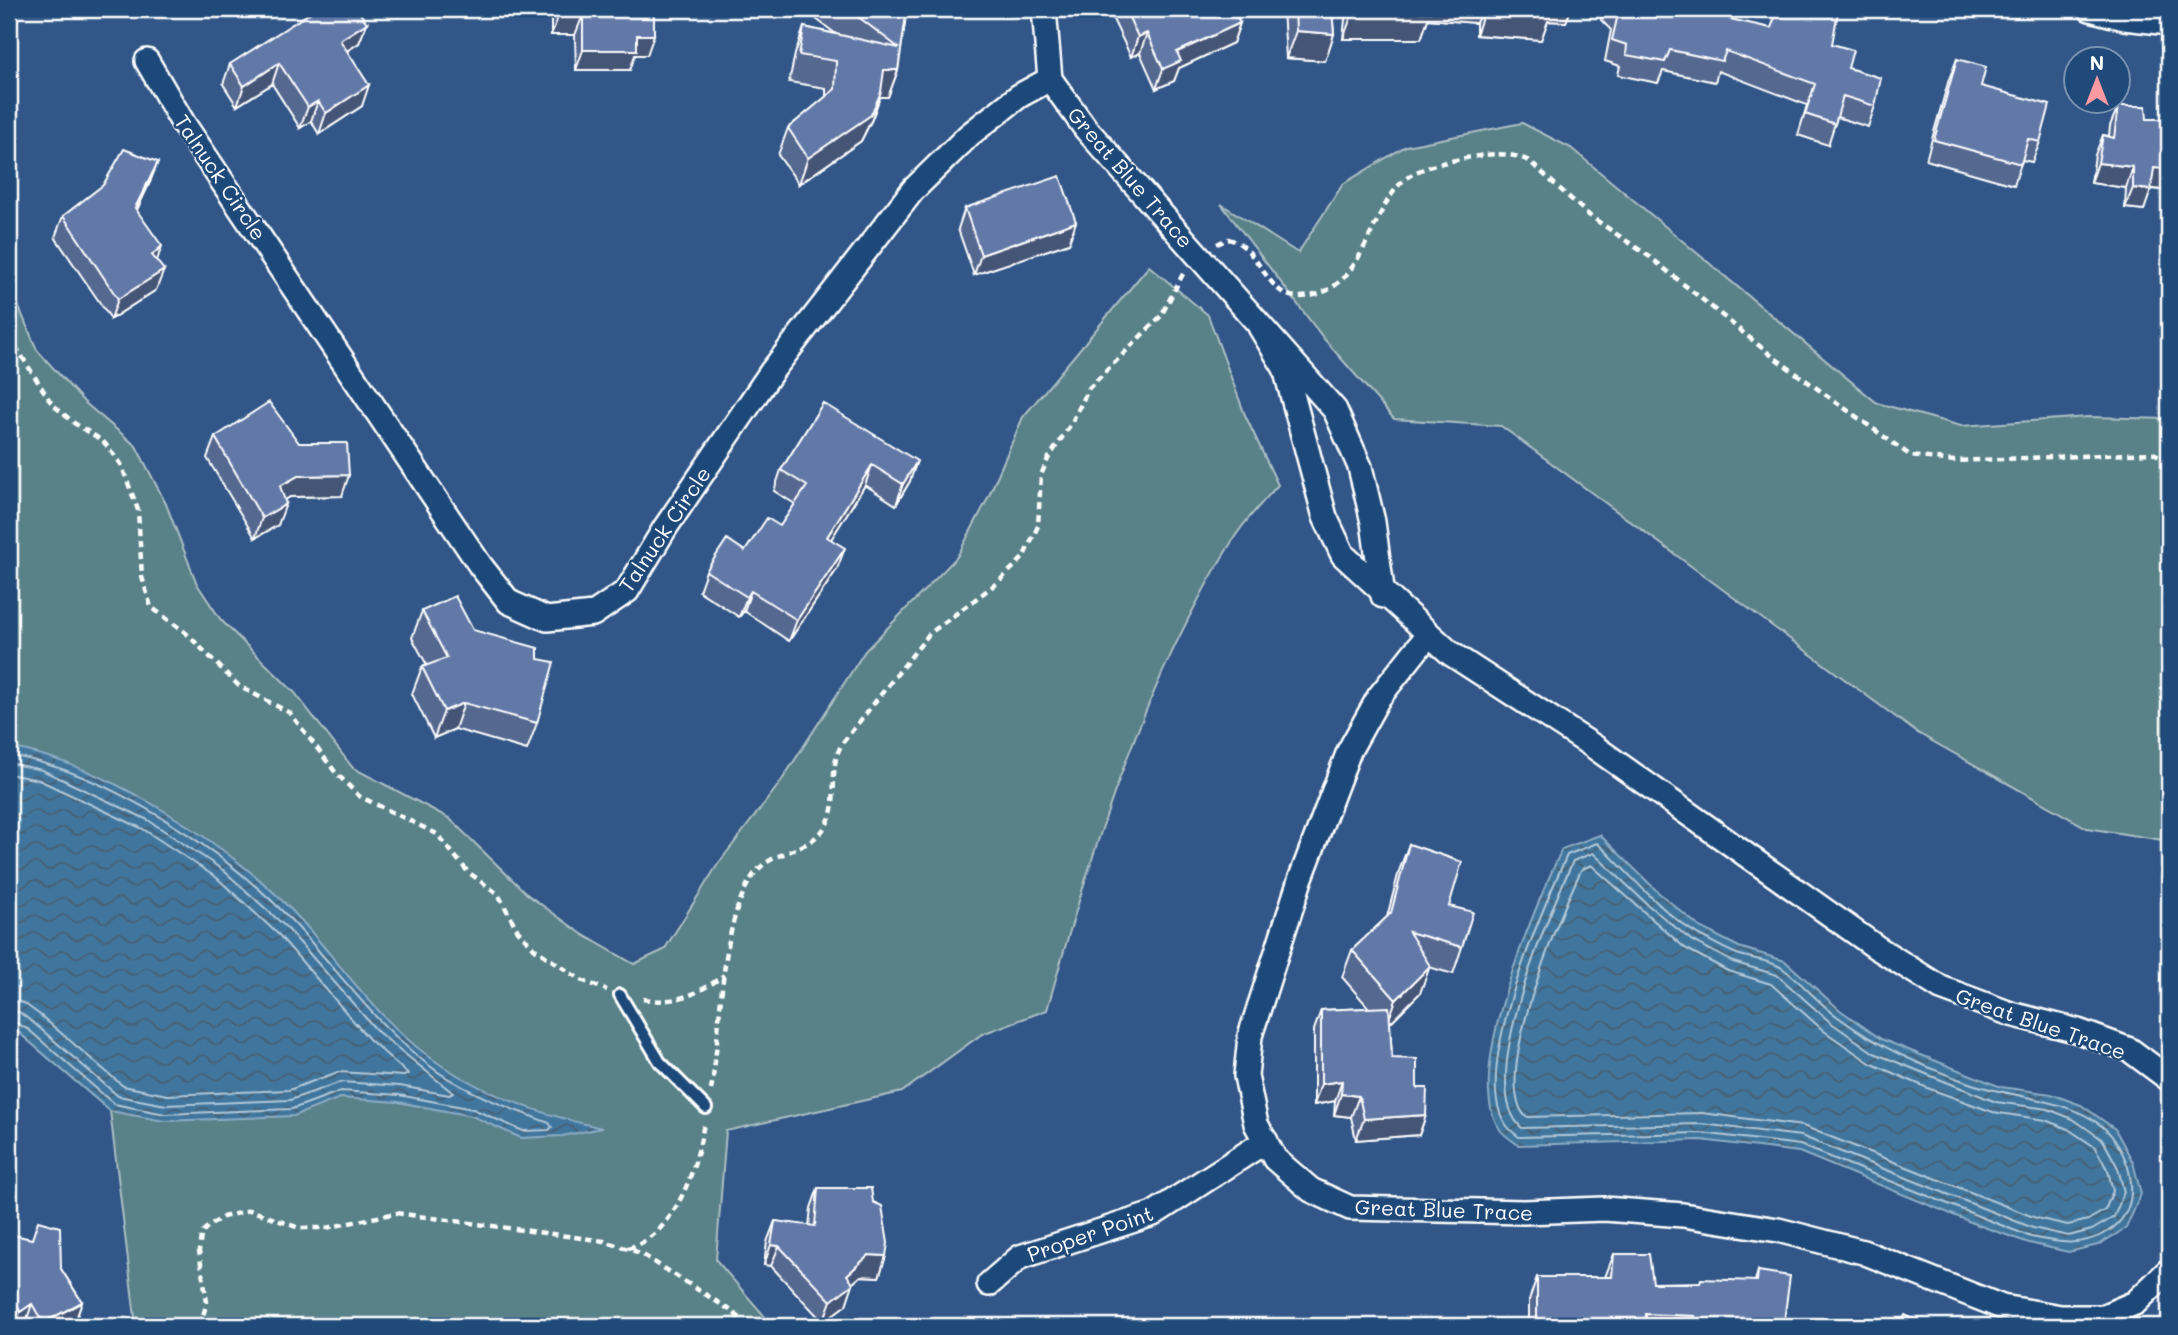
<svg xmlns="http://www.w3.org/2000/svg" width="2178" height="1335" font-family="Mali,sans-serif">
	<defs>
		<pattern id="water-waves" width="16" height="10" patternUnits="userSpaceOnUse" patternTransform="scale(1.75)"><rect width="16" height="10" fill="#41769e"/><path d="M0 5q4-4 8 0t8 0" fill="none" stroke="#475f71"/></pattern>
	</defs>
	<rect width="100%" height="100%" fill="#315687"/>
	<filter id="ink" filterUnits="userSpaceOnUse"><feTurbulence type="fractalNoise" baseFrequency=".0143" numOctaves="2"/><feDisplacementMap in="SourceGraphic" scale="14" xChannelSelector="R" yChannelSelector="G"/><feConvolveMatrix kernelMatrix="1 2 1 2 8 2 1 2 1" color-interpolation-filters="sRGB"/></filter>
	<g filter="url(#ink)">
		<!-- green -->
		<path fill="#598188" stroke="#acc0c4" stroke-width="2" d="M1522,123L1571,148L1877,403L1961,426L2088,417L2169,419V841L2087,828L1916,732L1501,426L1394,419L1325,340L1221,204L1298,253L1343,184L1406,146Z
			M1149,266L1208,315L1245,415L1278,485C1263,502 1246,519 1234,538C1143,683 1093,847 1047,1010L982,1034L902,1092L726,1131L716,1260L773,1326H136L110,1111L9,1024V284L37,350L84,402L136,446L166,504L197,584L221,620L295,693L353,768L449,818L528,895L582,934L634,964L664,950L718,864L780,783L865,651L957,557L987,500L1023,417Z"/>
		<!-- water -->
		<path fill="url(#water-waves)" stroke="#8dadc5" stroke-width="2" d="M9,747C107,765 234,846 301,920C345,970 387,1031 444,1067C493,1098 546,1116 602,1128L562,1136L521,1138L472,1116L398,1102L340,1098L294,1116L164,1121L110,1111L9,1024Z
			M1600,835L1659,893L1700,927L1739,947L1785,961L1840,1010L1881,1039L2001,1087L2051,1094L2081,1105L2115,1129L2133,1162L2141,1194L2126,1228L2098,1245L2068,1252L2029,1243L1978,1225L1799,1152L1701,1140L1518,1145C1512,1140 1505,1136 1501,1131C1459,1078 1537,903 1562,849Z"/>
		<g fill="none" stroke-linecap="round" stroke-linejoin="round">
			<!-- shore -->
			<path stroke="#b3c8d8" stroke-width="2" d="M9,755C107,772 226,851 294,923C341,974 381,1032 438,1072C472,1095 512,1109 549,1123L552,1127L549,1130L523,1131L473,1109L399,1095L341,1091L292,1109L165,1114L114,1104L29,1030L9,1019
				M9,763L42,770L148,820L223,870L287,928L378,1032L453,1093L449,1095L400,1086L341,1082L290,1100L166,1105L118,1096L35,1024L19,1012L9,1010
				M9,774L39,780L143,829L217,878L279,935L369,1039L408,1074L404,1076L338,1072L289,1090L167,1095L123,1086L40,1015L24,1003L9,1000
				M1597,843C1630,873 1660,912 1699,935C1711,941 1724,949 1737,954C1751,959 1770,960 1782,968C1802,982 1818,1003 1838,1017C1878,1047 1922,1066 1969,1083C2011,1098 2081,1099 2111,1135C2134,1165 2143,1210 2107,1232C2081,1247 2059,1243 2031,1237L1800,1145L1701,1133L1519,1137C1515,1134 1510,1130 1507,1126C1468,1076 1543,908 1567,855Z
				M1593,853L1648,905L1691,940L1733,962L1777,975L1830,1022L1874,1053L1996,1102L2048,1109L2073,1119L2103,1140L2118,1168L2124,1192L2114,1217L2092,1230L2068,1236L2033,1228L1801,1136L1702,1124L1522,1128C1473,1085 1550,912 1573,861Z
				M1591,865L1685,948L1728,971L1771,984L1824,1031L1870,1063L1930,1089L1993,1112L2045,1120L2068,1129L2095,1147L2108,1171L2113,1191L2105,1210L2088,1220L2068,1225L2036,1218L1803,1126L1702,1113L1526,1117C1489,1080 1561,913 1581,870Z"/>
			<!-- lane casing -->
			<g stroke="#fff" stroke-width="16">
				<path id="lane" d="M620,995L660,1062L706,1108"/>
			</g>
			<!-- street casing -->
			<g stroke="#fff" stroke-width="28">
				<path id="street" d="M1044,9L1050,79L1086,129L1335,410L1360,467L1373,522L1383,596
					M2090,9L2124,18L2169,23
					M147,61L183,123L480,565L509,602L547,619L593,614L627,591L665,528L772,371L913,190L969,135L1019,96L1050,79
					M1260,327L1285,368L1325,517L1343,555L1450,653L1593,746L1876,947L1941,988L2011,1014L2078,1031L2130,1050L2169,1079
					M1429,634L1379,697L1349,751L1300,880L1250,1036L1246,1076L1256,1124L1275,1159L1311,1190L1350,1208L1524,1212L1604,1209L1683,1215L1778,1230L1863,1252L2002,1307L2061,1317H2102L2135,1303L2169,1270
					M989,1284L1020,1257L1153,1214L1266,1141"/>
			</g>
			<!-- path -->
			<path stroke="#fff" stroke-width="4.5" stroke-dasharray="7 5" stroke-linecap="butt" d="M1217,244L1228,239C1260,245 1266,299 1300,297C1364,295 1367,216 1402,182C1417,167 1446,162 1466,158C1488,154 1509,151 1529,161L1590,216L1650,257L1772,356L1911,456L1954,461L2153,453L2169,460
				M9,336L52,404L74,423L103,441L121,464L138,510L142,577L151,607L186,633L239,686L290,713L336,773L359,796L437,834L468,872L498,894L518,931L535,949L581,980L607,990
				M643,999C674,1005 699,994 724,975
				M711,1090C722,1030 718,922 755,873C773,850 808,853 825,827C842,802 825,767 844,741L929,634L997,583L1023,558L1038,526L1041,475L1048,459L1071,424L1089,388L1161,316L1184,272
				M628,1248C676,1236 697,1166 704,1123
				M200,1326L207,1302L199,1251L201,1236L205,1229L223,1217L250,1210L299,1228H326L396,1213L604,1241L640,1253L730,1310L750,1326"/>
			<!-- lane -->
			<use href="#lane" stroke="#1f4a7a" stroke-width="10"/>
			<!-- street -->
			<use href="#street" stroke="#1f4a7a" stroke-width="23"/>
		</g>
		<!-- wall -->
		<path fill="#546890" stroke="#fff" stroke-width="2" d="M551,9H654L647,55H635L630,70H576L575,35H551Z
			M803,9H907L898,70L888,97H880L872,119L861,141L799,184L778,155L788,128L826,97V88L789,82L795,54L804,27L836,34Z
			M1108,9H1239L1236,15L1240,23L1233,43L1179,68L1174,81L1156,89L1140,53L1131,57Z
			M1283,9H1332L1334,34L1325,61L1286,58Z
			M1346,9H1571L1566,22L1548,21L1541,40L1476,35V23L1428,19L1421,39H1343Z
			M1605,9H1731L1730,19L1832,44L1848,68L1875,106L1868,127L1837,117L1828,145L1798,135L1807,105L1718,71L1715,82L1663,71L1658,83L1618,75L1620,66L1605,61L1611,30L1601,20Z
			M367,23L359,43L347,51L362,106L319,134L311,121L300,128L272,84L237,106L223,84L230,64Z
			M1957,59L1981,86L2040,142L2032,162L2022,160L2014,185L1926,160L1949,79Z
			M2118,106L2147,119H2169V191L2151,189L2144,210L2125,208L2126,188L2091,183L2095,155L2103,135L2109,136L2110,126Z
			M150,182L137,210L156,261V290L111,319L55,237L63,216Z
			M965,208L1069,243L974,275L958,229Z
			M823,403L910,481L896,505L865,485L831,539L837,569L789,641L744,611L739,617L699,591L706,571L745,551L780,526L795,504L774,491L781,470Z
			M215,437L299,443L342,496L290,497L284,500L278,525L255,538L207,458Z
			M422,611L473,630L537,723L527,750L455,729L434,738L412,694L422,667L427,665L412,638Z
			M1409,844L1449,906L1462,947L1453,974L1429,967L1420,993L1390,1023L1392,1058L1417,1088L1426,1115L1419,1135L1356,1140L1351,1117L1334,1115L1335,1101L1314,1105V1030L1321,1010L1369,1008L1342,977L1352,950L1387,917L1399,871Z
			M818,1188L873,1202L886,1256L879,1277L861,1276L853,1283L846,1305L823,1322L771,1266L764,1265L767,1242L775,1221L809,1226L811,1208Z
			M9,1234L61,1269L82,1302L75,1322L68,1326H26L25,1325L22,1326H10L9,1324Z
			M1614,1254L1653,1283L1755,1281L1758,1271L1784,1321L1808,1326H1529V1300L1537,1277H1605Z"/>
		<!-- shaded-wall -->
		<path fill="#455576" stroke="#fff" stroke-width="2" d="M1424,9H1482L1476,23L1428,19L1421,39H1343L1353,12Z
			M1485,9H1571L1566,22L1548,21L1541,40L1476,35Z
			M559,15H583L575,35H551Z
			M367,23L359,43L332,60L340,40Z
			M1240,23L1233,43L1179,68L1174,81L1156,89L1163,69L1177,52Z
			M1296,31L1334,34L1325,61L1286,58Z
			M1147,33L1140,53L1131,57L1138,37Z
			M637,35H654L647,55H635L630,70H576L583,50Z
			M279,63L272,84L237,106L244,86Z
			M884,70H898L888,97H880L872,119L861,141L799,184L808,158Z
			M369,85L362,106L319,134L326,113Z
			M318,101L311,121L300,128L308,107Z
			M158,162L150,182L128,228L135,208Z
			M2098,163L2133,167L2126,188L2091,183Z
			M2154,168L2169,169V191L2147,188Z
			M2133,188L2151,190L2144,210L2125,208Z
			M1076,222L1069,243L974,275L981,255Z
			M162,246L155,266L152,255Z
			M164,270L156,290L111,319L118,299Z
			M917,461L910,481L896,505L903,484Z
			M872,465L865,485L820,557L827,537Z
			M349,475L342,496L290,497L272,507L280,486L298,476Z
			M286,504L278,525L255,538L262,518Z
			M845,548L837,569L789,641L797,620Z
			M751,591L744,611L739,617L747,597Z
			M464,703L455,729L434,738L444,711Z
			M1430,966L1420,993L1386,1027L1396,1000Z
			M1342,1081L1335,1101L1314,1105L1321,1084Z
			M1341,1094L1359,1096L1351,1117L1334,1115Z
			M1426,1115L1419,1135L1356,1140L1364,1119Z
			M771,1245L779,1246L771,1266L764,1265Z
			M869,1255L886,1256L879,1277L861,1276L845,1290L853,1284L846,1305L823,1322L831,1301L847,1275Z
			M82,1302L75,1322L68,1326H42L43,1323Z
			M32,1304L25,1325L22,1326H15L20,1312Z
			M1646,1314L1695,1316L1691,1326H1642Z"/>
		<!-- building -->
		<path fill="#6279a8" stroke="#fff" stroke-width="2" d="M316,9H357L367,23L340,40L369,85L326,113L318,101L308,107L279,63L244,86L230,64Z
			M558,9H654V35H637V50H583V15H559Z
			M848,9H907L898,70H884L881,92L871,115L808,158L788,128L835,89L836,61L799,55L804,27L899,48Z
			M1125,9H1233L1240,23L1177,52L1181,61L1163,69L1147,33L1138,37Z
			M1295,9H1332L1334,34L1296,31Z
			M1353,9H1431V12H1353Z
			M1496,9H1551V13Z
			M1618,9H1731L1730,19L1771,28L1778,9H1821L1838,12L1832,44L1853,50L1848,68L1881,78L1875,106L1843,96L1835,124L1805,114L1815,84L1726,51L1722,61L1670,50L1665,62L1626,55L1627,45L1612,40L1619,10Z
			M1957,59L1986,67L1981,86L2050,105L2040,142L2028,139L2021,164L1934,140Z
			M2118,106H2146L2147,119H2169V169L2154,168L2151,190L2133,188V167L2098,163L2103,135L2114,138Z
			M124,149L158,162L135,208L162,246L152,255L164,270L118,299L63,216L103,185Z
			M1060,176L1076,222L981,255L965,208Z
			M269,402L299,443H347L349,475L298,476L280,486L286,504L262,518L215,437Z
			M823,403L917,461L903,484L872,465L827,537L845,548L797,620L751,591L747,597L706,571L727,539L745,551L767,518L780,526L807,486L781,470Z
			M455,596L473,630L538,648V659L554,662L537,723L464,703L444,711L422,667L447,658L422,611Z
			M1409,844L1462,862L1449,906L1473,912L1462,947L1409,932L1430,966L1396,1000L1352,950L1391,913Z
			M1389,1007L1392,1058L1417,1059V1088H1427L1426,1115L1364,1119L1359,1096L1341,1094L1342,1081L1321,1084V1010Z
			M818,1188H871L873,1202L882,1206L888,1243L886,1256L869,1255L847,1275L853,1284L831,1301L779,1246L771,1245L775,1221L815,1226Z
			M38,1221L60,1227L61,1269L82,1302L43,1323L32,1304L20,1312L9,1286V1234L32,1239Z
			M1614,1254H1649L1653,1283H1700L1701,1279L1757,1281L1758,1271L1790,1276L1784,1321L1808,1326H1693L1695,1316L1646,1314L1645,1326H1537V1277H1612Z
			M1905,1315L1928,1326H1900Z
			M1855,1318L1875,1326H1852Z"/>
	</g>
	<g text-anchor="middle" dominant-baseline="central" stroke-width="5" stroke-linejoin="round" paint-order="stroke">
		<!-- street labels -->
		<g font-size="21" fill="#fff" stroke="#1f4a7a">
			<text transform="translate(221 177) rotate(56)">Talnuck Circle</text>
			<text transform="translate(1131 177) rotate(49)">Great Blue Trace</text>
			<text transform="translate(664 529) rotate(-56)">Talnuck Circle</text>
			<text transform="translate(2041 1023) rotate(19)">Great Blue Trace</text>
			<text transform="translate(1444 1209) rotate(2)">Great Blue Trace</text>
			<text transform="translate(1090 1233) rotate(-19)">Proper Point</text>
		</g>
	</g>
	<!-- margin -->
	<rect width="2178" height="1335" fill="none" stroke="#1f4a7a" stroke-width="35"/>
	<rect x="18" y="18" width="2143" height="1300" fill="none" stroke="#fff" stroke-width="2.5" filter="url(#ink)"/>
	<!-- north arrow -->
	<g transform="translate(2097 80)"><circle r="33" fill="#1f4a7a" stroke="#7992af" stroke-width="2"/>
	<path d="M0-5L12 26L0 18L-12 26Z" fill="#ff9aa2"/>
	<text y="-10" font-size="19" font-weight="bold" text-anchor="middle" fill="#ffffff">N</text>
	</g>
</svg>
